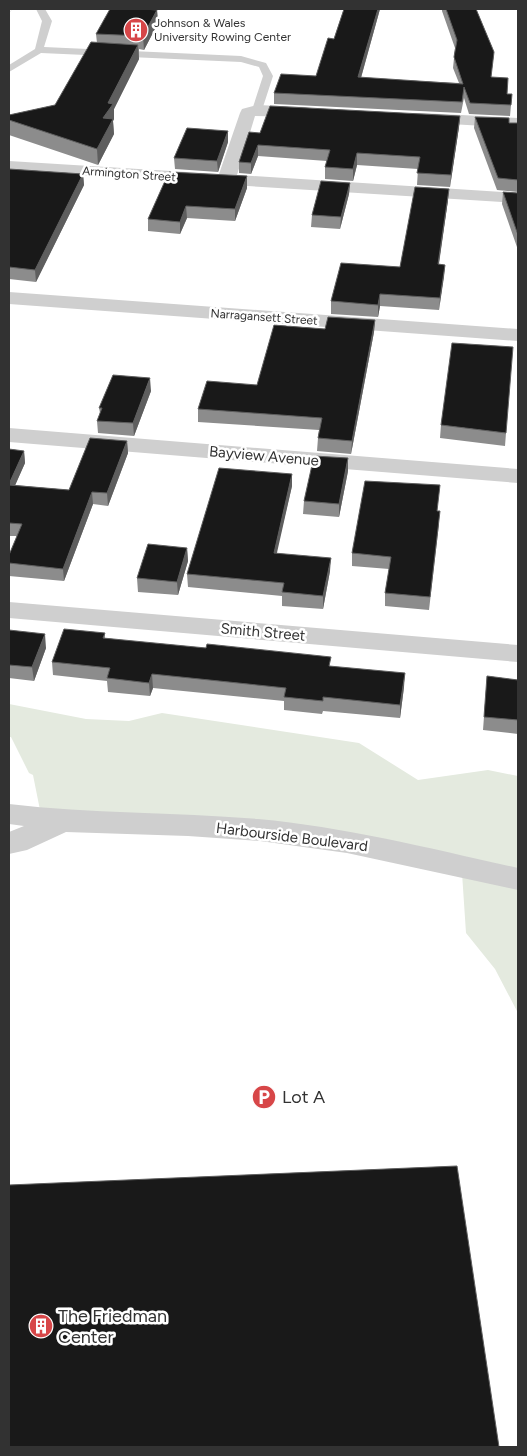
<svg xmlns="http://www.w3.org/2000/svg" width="527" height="1456" font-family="Figtree,sans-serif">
	<rect width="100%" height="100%" fill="#fff"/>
	<!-- green -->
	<path fill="#e4eadf" d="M9,704L86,719L129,721L162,713L359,743L418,780L488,770L518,776V1013L495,969L466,933L462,873L224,828L43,825L33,775L29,773L11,737H9Z"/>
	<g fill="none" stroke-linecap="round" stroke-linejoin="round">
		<!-- path -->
		<path stroke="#c9c9c9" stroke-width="2" stroke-dasharray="1 1" stroke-linecap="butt" d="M9,10L11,11"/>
		<!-- service -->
		<path fill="#cfcfcf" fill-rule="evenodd" d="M36,9H45L52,21L44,47L241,56L266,63L273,76L262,110L257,113L252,110L263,76L259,67L241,62L41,53L9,72V65L35,49L42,21Z"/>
		<!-- minor -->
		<path fill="#cfcfcf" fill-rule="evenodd" d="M257,105L305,107L311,108L313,112L311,116L305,117L255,116L237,175L518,193V203L9,171V161L219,174L240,113L242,109Z
			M422,113L518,118V128L416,122L414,118L416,114Z
			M9,292L518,329V341L9,304Z
			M9,428L518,469V483L9,442Z
			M9,602L518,645V662L9,618Z"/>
		<!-- tertiary -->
		<path fill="#cfcfcf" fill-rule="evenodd" d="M9,804C92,814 175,812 258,819C346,827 432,849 518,868V890L347,853L260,841L188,836L66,832L27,850L9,854V832L24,826L9,824Z"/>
	</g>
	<!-- wall -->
	<path fill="#8c8c8c" d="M344,9H380L361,78L459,83L453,68L455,48L442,11V9H476L494,52L491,77L507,94H512L510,116L469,114L464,98L461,113L274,104V93L316,76L334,39Z
		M157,10L158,23L144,50L139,49V59L114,109V119L113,121L114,134L98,165L9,135V115L55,105L97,43L96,34Z
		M460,116L459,127L450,187L417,185L418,169L357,165L353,181L325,179V167L327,161L258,156L251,174L239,173V162L260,133Z
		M475,117L509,123H518V192L497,190L474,128Z
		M228,131V142L218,172L175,169L174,158Z
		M9,169L83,174L84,185L36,282L9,279Z
		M247,176V188L235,221L187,218L180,234L148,231V219Z
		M350,183L349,194L340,229L311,227L312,215Z
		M503,192L518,193V250L502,204Z
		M448,200L439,264L445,265L439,310L380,306L378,317L331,314V301L400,267Z
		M375,320L374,332L351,454L317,451L318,438L319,430L198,422V409L257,385L325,329Z
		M151,391L134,436L98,433L97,421L100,413L99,408Z
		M441,425L506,433L505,446L440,438Z
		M127,441L128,453L108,506L93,504L64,581L9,576V563L17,536H9V449L24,451L25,463L15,485L69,490Z
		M348,471L339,517L303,514L304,501Z
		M292,474V486L276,553L330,571L323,609L282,606V596L188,587L187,574Z
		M437,511L439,524L429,610L385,606V593L389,569L352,566V553Z
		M187,548L188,561L178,595L138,592L137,578Z
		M9,630L46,648L34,681L9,678Z
		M105,633V638L331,666L404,687L400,718L323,711L322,714L284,710V701L153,688L150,696L108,692L107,681L53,675L52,662Z
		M487,676L518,680V734L483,730Z"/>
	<!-- shaded-wall -->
	<path fill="#5e5e5e" d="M378,9H380L358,88V77Z
		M157,10L158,23L144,50L143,36Z
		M138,45L139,59L114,109V119L113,121L114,134L98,165L97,149L103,118L108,103Z
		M460,116L459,127L450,187L451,175Z
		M228,131V142L218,172L217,161Z
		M258,145V156L251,174V163Z
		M357,153V165L353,181V169Z
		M83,174L84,185L36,282L35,270Z
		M247,176V188L235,221V209Z
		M350,183L349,194L340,229L341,217Z
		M449,189L448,200L437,276L438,264Z
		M186,206L187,218L180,234V222Z
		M445,265L444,277L439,310L440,298Z
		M380,294V306L378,317V305Z
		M375,320L374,332L351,454L352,441Z
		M150,378L151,391L134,436L133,423Z
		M127,441L128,453L108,506L107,493Z
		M24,451L25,463L10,497L9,484Z
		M348,458V471L339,517V504Z
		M292,474V486L274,566V553Z
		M92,492L93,504L64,581L63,569Z
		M187,548L188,561L178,595L177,582Z
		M331,558L330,571L323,609V596Z
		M45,634L46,648L34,681L32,667Z
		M405,673L404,687L400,718V705Z
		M152,674L153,688L150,696L149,683Z"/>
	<!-- building -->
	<path fill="#191919" stroke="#5e5e5e" d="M110,9H144L157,10L143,36L96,34Z
		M344,9H378L358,77L463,84L454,57L457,40L446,9H476L494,52L491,77L508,78L507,94H512L511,105L470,103L464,87L462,102L274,93L281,74L316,76L328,38L334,39Z
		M91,42L138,45L108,103L113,104L103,118L113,119L97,149L9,120V115L55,105Z
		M270,106L460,116L451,175L417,173L420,157L357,153L353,169L325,167L330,150L258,145L251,163L239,162L249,132L260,133Z
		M475,117L509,118V123H518V180L498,178Z
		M187,128L228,131L217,161L174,158Z
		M9,169L83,174L35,270L9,267Z
		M169,172L247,176L235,209L186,206L180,222L148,219Z
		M321,181L350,183L341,217L312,215Z
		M415,187L449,189L438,264L445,265L440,298L380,294L378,305L331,301L341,263L400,267Z
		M503,192L518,193V235Z
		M328,317L375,320L352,441L318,438L322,418L198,409L207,381L257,385L274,325L325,329Z
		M452,343L513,347L506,433L441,425Z
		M113,375L150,378L133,423L97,421L102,408H99Z
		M90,438L127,441L107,493L92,492L63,569L9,563V555L22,524L9,523V485L69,490Z
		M9,449L24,451L9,484Z
		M314,456L348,458L339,504L304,501Z
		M219,468L292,474L274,553L331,558L323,596L282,592L284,583L187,574Z
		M365,481L440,485L437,511H440L430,597L385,593L391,557L352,553Z
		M148,544L187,548L177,582L137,578Z
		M64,629L105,633L103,638L206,648L207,644L331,657L329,666L405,673L400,705L323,697V701L284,697L286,688L152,674L149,683L107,678L110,668L52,662Z
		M9,630L45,634L32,667L9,665Z
		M487,676L518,680V720L484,717Z
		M457,1166L499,1447H9V1185Z"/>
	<!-- icons -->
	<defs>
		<g id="building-disc" transform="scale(1.25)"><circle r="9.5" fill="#d74648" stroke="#fff"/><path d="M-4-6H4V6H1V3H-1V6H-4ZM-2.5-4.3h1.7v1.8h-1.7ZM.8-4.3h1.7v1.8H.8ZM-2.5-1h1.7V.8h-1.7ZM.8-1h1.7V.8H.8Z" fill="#fff"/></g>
		<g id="parking-disc" transform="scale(1.25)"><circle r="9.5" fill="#d74648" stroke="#fff"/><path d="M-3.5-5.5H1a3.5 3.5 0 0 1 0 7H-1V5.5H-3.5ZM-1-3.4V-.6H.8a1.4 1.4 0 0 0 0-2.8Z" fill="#fff"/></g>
	</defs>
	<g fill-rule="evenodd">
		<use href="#building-disc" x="136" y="30"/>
		<use href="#parking-disc" x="264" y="1097"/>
		<use href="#building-disc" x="41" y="1326"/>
	</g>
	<g text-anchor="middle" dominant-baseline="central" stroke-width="5" stroke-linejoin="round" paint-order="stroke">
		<!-- far-poi labels -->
		<g font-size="12" fill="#323232" stroke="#fff" text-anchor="start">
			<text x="154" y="23">Johnson &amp; Wales<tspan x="154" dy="14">University Rowing Center</tspan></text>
		</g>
		<!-- far-street labels -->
		<g font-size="12" fill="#323232" stroke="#fff">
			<text transform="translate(129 174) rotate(4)">Armington Street</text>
			<text transform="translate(264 317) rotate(4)">Narragansett Street</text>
		</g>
		<!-- street labels -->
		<g font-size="15" fill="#323232" stroke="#fff">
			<text transform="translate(264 456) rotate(5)">Bayview Avenue</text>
			<text transform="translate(263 632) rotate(5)">Smith Street</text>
			<text transform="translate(292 837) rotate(7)">Harbourside Boulevard</text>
		</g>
		<!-- near-poi labels -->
		<g font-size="18" fill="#323232" stroke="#fff" text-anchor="start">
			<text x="282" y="1097">Lot A</text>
			<text x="58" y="1316">The Friedman<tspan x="58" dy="21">Center</tspan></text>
		</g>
	</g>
	<!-- border -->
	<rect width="527" height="1456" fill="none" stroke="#323232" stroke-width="20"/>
</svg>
